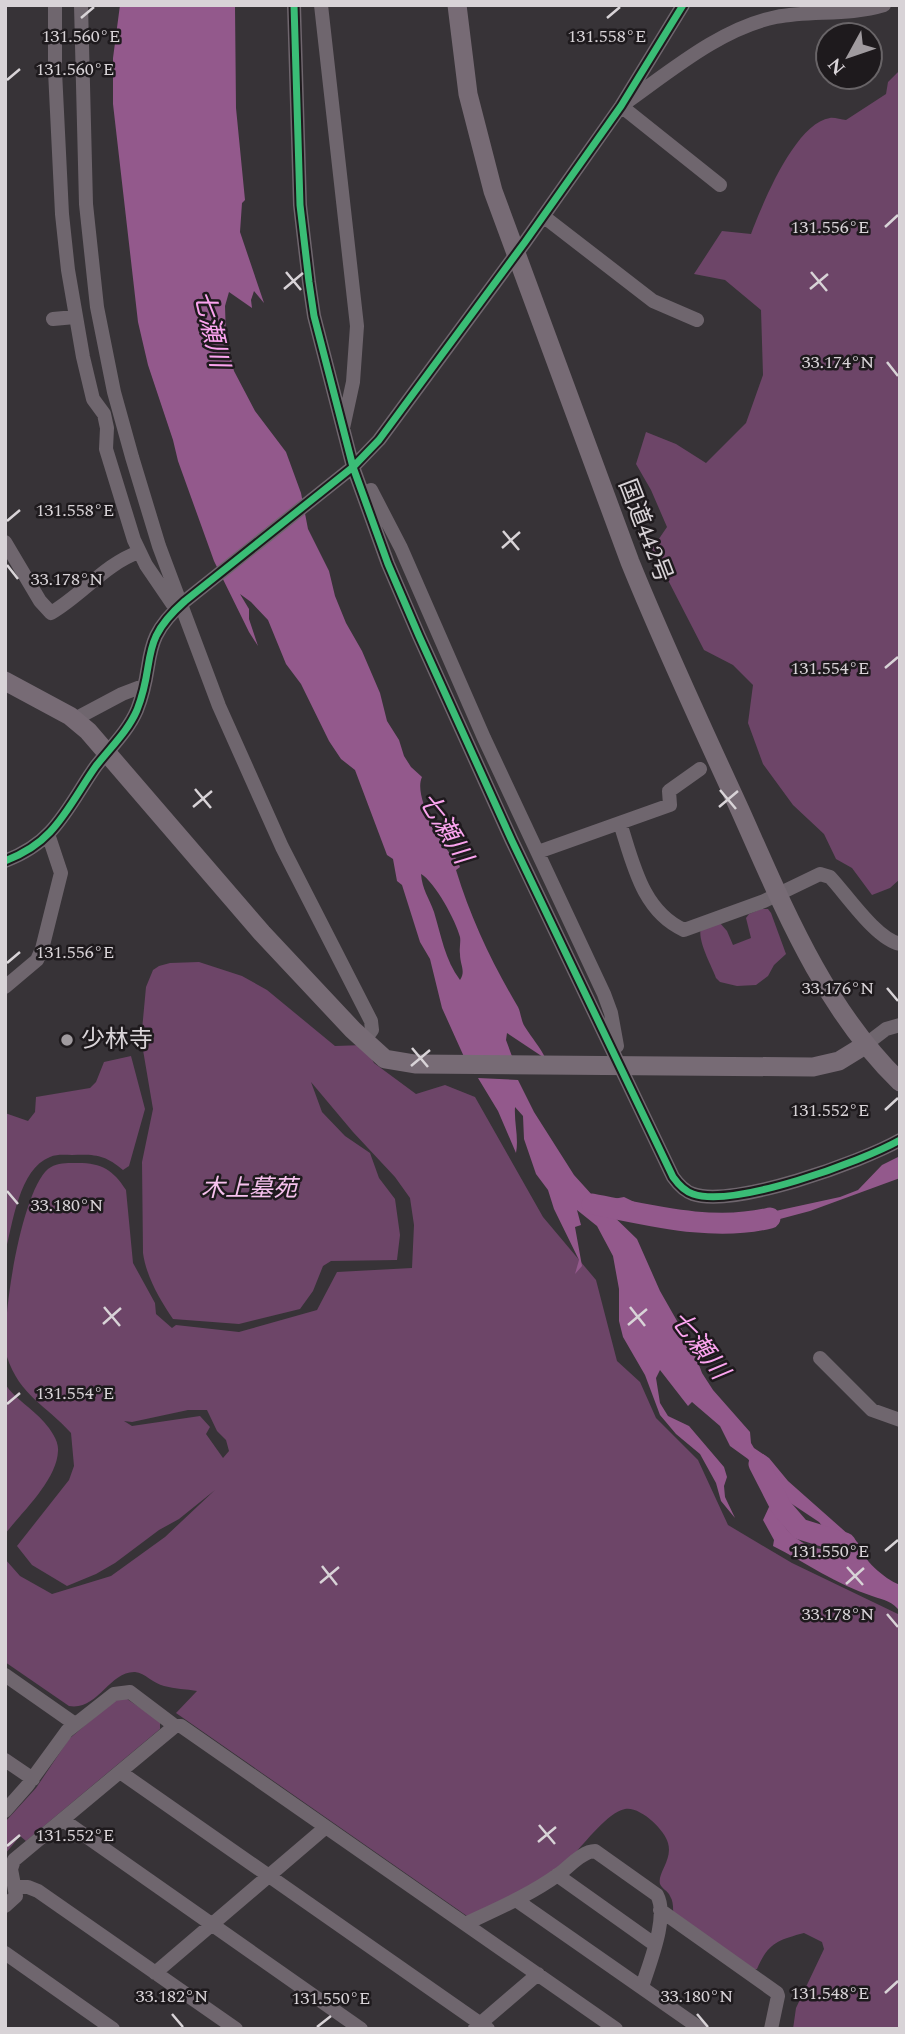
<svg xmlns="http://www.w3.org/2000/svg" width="905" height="2034" font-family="Spectral,'Noto Sans JP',serif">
	<rect width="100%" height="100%" fill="#373337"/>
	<!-- green -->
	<path fill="#6d4568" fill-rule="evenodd" d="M900,70V879L890,888L872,895L852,868L836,859L824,834L793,805L763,764L748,723L753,685L733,665L704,650L652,549L667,527L651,490L636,464L646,432L676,444L706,463L746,423L763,375L761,310L725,280L694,274L722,231L751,234C762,205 795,123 830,118C834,117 841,120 846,120L886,94L888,82Z
		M761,909H768L771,913L786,954L774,965L768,976L756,985L737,986L720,982L716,978C711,964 697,941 701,927L720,923L727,931L733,945L751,938L746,918L749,914Z
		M199,962L242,976L267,990L335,1046L364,1045L374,1063L416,1094L445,1085L475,1097L543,1217L596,1280L617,1361L640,1382L656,1418L698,1460L728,1525L792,1563L900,1615V2029H793L796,2008L824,1949L822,1942L804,1933C778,1940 768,1943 757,1969H747L673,1917C673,1911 674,1902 670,1896C668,1891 662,1889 660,1884C657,1873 673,1860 668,1843C665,1830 640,1806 625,1809C607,1813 586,1842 573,1855C544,1884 504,1899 467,1916L176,1713L197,1691C186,1689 175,1689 164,1686C154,1684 145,1673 135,1672C109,1671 98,1711 69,1706L5,1662V1559L20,1576L52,1594L111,1576L165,1537L215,1490L179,1519L159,1530L115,1563L96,1574L67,1586L32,1565L17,1546L69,1480L74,1466L71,1433C46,1405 20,1396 7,1357C0,1324 21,1192 48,1169C57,1162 68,1163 78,1163C102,1163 113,1170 126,1190L133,1263L155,1303L156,1314L172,1328L176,1325L239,1332L317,1310L337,1272L412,1268L414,1225L410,1198L395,1177L353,1132L311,1082L322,1112L345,1136L370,1153L379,1178L395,1199L400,1235L397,1260L331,1261L323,1266L313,1291L300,1309L239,1324L173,1319C160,1300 146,1276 143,1253L142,1162L153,1109L143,1050L142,1030L146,987L153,970L159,966L170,963ZM188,1410H207L217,1431L226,1440L229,1451L223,1458L206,1434L210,1427L200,1416L132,1426L124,1421L132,1422Z
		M131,1056L145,1109L129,1166L123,1170C105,1155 96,1154 72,1155C65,1155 57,1154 50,1157C19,1169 13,1223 5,1253V1113L28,1121L35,1112L36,1097L90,1088L96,1082L104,1062Z
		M5,1384C16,1400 32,1408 44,1422C51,1430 59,1441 58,1451C57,1480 22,1512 5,1534Z
		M117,1698L127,1699L160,1721V1729L26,1841L20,1836L5,1854V1822L36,1788L69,1739Z"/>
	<!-- water -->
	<path fill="#93598c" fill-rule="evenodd" d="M120,5L235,7L236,108L245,200L242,203L240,232L264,303L254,291L251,300L252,308L229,292L225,306L226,338L234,371L255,411L286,452L301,493L308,529L329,571L335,596L346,623L362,651L380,693L387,721L399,740L404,756L411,767L422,777C413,795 440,843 453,857L456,858L460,867L456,870C471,919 492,963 518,1007C521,1013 521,1021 525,1027C532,1038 540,1047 546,1059L507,1033L506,1040L513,1059H465L442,1008L430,959L420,942L402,885L397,881L393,859L387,855L355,770L341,759L329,741L301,684L286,664L268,620L251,602L240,594L249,609V619L258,646L249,632L214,561L178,461L173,440L148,365L138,322L113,104V58ZM421,874C435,882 456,921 460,937C461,943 459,948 460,954C460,965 466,971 460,980C445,960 441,935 434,912C429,898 422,889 421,874Z
		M478,1078L518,1080L534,1112L574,1175L593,1196L603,1201L624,1197L657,1213L679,1218L771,1212L840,1197L858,1190L882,1165L900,1156V1178L810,1211L753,1226L731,1218L681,1226L670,1224L645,1211L624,1204L611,1206L606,1209L637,1239L660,1291L693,1349L702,1373L713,1390L750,1432L751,1443L754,1448L769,1458L788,1481L858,1543C863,1560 883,1578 900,1585V1612C893,1601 884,1600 872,1596C837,1585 805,1562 773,1546L774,1540L763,1520L769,1507L775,1508C781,1530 806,1551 828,1549L830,1536L819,1522L783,1498L765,1482L748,1459L730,1446L720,1426L692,1402L688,1406L660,1370L656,1378L660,1403L668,1416L689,1426L724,1467L727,1477L724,1486L725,1497L735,1518L721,1501L716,1483L700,1454L676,1434L660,1415L645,1375L623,1337L619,1321V1289L613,1256L597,1226L577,1210L581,1225L575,1227L582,1266L575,1274L579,1260L554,1209L548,1190L536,1174L524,1139L523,1116L515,1107C514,1123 519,1138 516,1153L498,1111Z"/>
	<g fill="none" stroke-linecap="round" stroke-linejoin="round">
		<!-- river -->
		<path stroke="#93598c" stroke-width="21" d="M592,1204C650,1215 712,1232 770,1218
			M759,1464L781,1507L800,1529L845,1543L851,1553"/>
		<!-- minor -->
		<path stroke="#6f666e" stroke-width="14" d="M55,5V71L62,214L68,270L83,357L93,399L104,414L107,428L106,449L134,540L146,565L176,609
			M81,5L86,204L97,307L114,392L132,457L159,546L219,706L282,847L371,1021L372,1030L364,1041
			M294,5L300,205L309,282L314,316L353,467L388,564L419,636L512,841L673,1177C678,1184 684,1191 693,1194C734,1208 861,1162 900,1140
			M321,5L357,326L353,382L343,428
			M720,185L621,106C667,74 720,28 776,17C812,10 848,16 884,5
			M543,216L653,301L697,320
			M53,319L75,317
			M371,490L401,548L484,738L604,994L611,1013L617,1046
			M5,542L40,601L51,613C82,595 105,564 139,552
			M75,719L122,694L143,686
			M620,823C633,863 642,911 684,930L764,901L820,874L830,877C847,895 876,939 900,944
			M538,852L670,805L669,791L700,769
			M5,861C23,854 37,846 50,832C68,813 81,787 96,766C110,748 128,731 137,710C157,660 137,643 185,601L353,467L379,440L525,242L621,106L683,5
			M5,987L37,960L42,949L61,873L48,834
			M865,1045L886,1029L900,1025
			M820,1358L872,1410L900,1420
			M5,1675L75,1724
			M5,1760L33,1779
			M120,1772L488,2029
			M5,1811L27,1786L67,1731L114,1694L130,1692L175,1726
			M63,1820L361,2029
			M557,1875L654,1944
			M15,1887H28L38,1891L236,2029
			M516,1900L701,2029
			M5,1906L16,1896L11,1869L14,1860L175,1726H181L616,2029
			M660,1910L777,1993L778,1996L771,2029
			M465,1924C497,1909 530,1895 559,1874C569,1867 582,1851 595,1851L657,1895C669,1917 649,1964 642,1987
			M5,1953L113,2029
			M155,1973L326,1827
			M475,2028L538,1974"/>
		<!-- highway -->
		<path stroke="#776b75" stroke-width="19" d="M457,5L468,94L493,191L630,562C664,646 702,727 740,810C783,906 823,1007 900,1082
			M5,681L70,716L88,731L262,933L353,1030L385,1059L415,1064L813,1067L839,1061L865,1045"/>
		<!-- cycleway casing -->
		<g stroke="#1e1a1d" stroke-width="11">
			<path id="cycleway" d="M294,5L300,205L309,282L314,316L353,467L388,564L419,636L512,841L673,1177C678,1184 684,1191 693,1194C734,1208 861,1162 900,1140
				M5,861C23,854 37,846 50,832C68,813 81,787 96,766C110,748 128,731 137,710C157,660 137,643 185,601L353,467L379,440L525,242L621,106L683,5"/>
		</g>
		<!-- cycleway -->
		<use href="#cycleway" stroke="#3abd76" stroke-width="7"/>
	</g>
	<!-- ticks -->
	<path fill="none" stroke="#d8d3d7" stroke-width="2.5" d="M81,18L94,7M607,18L620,7M7,80L20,69M885,227L898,215M286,272L301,290M811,272L827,291M284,289L303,273M810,289L828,274M887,362L898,376M7,521L20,510M503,531L519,550M502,548L520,532M7,565L18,579M885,668L898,657M195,789L211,808M720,790L736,809M193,807L212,791M719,807L738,791M7,963L20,952M887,988L898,1001M412,1048L428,1067M411,1066L430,1050M885,1110L898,1098M7,1191L18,1204M104,1307L120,1326M630,1307L645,1326M103,1324L121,1308M628,1325L647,1309M7,1404L20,1393M885,1551L898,1540M322,1566L337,1585M847,1567L863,1585M320,1583L339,1567M846,1584L864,1568M887,1614L898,1627M539,1825L555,1844M538,1842L556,1827M7,1846L20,1835M885,1993L898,1981M172,2014L183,2027M697,2014L708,2027M317,2027L331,2016"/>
	<!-- markers -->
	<circle fill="#a09b9f" stroke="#1e1a1d" stroke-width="2.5" cx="67" cy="1040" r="7"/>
	<g text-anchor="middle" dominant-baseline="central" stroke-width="5" stroke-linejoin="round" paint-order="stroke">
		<!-- street labels -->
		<g font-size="24" fill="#d8d3d7" stroke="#1e1a1d">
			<text transform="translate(645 531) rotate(69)">国道442号</text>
		</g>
		<!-- poi labels -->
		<g font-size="24" fill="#d8d3d7" stroke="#1e1a1d" text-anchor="start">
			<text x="81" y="1040">少林寺</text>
		</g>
		<!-- park labels -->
		<g font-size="24" font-style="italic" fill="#f6c1ed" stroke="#1e1a1d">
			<text x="249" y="1189">木上墓苑</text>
		</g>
		<!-- water labels -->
		<g font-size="26" font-style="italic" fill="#fba4ef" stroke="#1e1a1d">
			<text transform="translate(211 329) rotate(77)">七瀬川</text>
			<text transform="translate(445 828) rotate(59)">七瀬川</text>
			<text transform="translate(699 1345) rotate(53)">七瀬川</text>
		</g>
	</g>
	<g font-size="18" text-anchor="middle" fill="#d8d3d7" stroke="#1e1a1d" stroke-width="5" stroke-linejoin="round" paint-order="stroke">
		<text x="81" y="42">131.560°E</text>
		<text x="607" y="42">131.558°E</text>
		<text x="75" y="75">131.560°E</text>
		<text x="830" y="233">131.556°E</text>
		<text x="838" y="368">33.174°N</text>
		<text x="75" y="516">131.558°E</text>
		<text x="67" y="585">33.178°N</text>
		<text x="830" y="674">131.554°E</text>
		<text x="75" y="958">131.556°E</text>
		<text x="838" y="994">33.176°N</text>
		<text x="830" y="1116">131.552°E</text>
		<text x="67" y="1211">33.180°N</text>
		<text x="75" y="1399">131.554°E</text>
		<text x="830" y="1557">131.550°E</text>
		<text x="838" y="1620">33.178°N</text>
		<text x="75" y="1841">131.552°E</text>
		<text x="830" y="1999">131.548°E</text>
		<text x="172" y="2002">33.182°N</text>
		<text x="697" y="2002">33.180°N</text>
		<text x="331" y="2004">131.550°E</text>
	</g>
	<!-- border -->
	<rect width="905" height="2034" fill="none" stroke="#d8d3d7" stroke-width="14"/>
	<!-- north arrow -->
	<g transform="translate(849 56) rotate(230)"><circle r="33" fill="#1e1a1d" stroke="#686467" stroke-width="2"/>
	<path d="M0-5L12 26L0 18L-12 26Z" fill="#a09b9f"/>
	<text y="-10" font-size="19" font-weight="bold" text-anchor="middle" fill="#d8d3d7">N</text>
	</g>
</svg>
